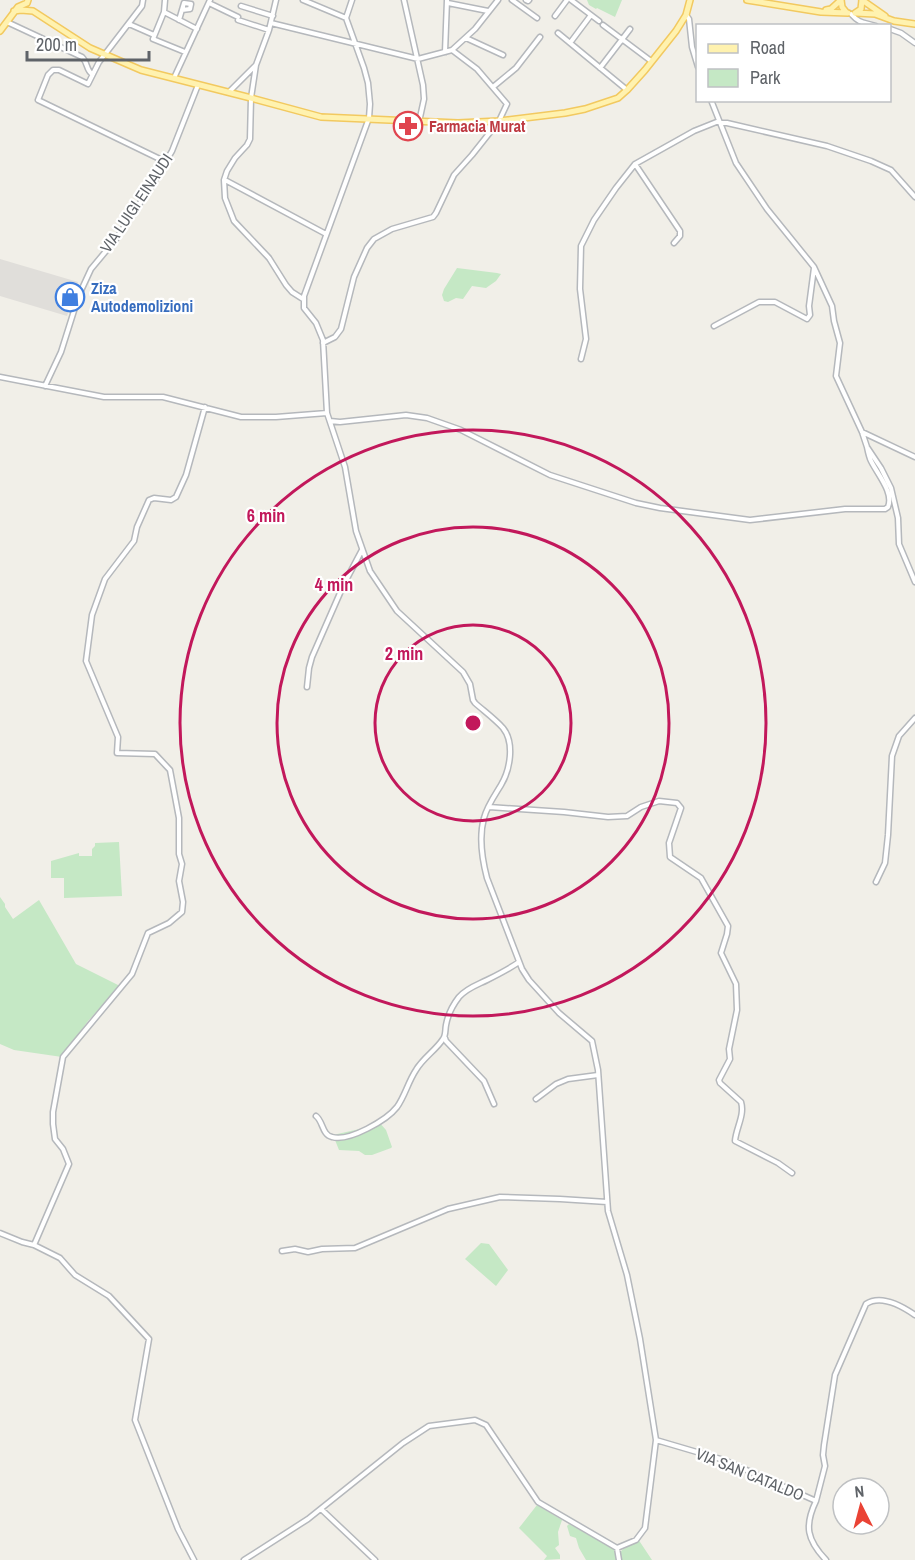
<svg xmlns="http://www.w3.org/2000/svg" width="915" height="1560" font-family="'Archivo Narrow',sans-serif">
	<rect width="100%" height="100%" fill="#f1efe8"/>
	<!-- industrial -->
	<path fill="#e0deda" d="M0,259L78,282L67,316L0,296Z"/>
	<!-- green -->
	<path fill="#c5e8c5" d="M587,0H622L615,17L597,8L596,9L589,5Z
		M457,268L497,273L501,274L496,281L486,288L472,286L463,299L456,298L448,302L444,301L442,295L444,289Z
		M119,842L122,896L64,898V878H51V861L79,853V856H92V849L95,846V843Z
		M0,897L5,904V907L13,919L39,900L76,964L120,986L88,1021L62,1057L14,1050L0,1044Z
		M378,1121L386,1130L392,1147L391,1148L372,1155H365L359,1151L339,1150L333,1135L364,1128Z
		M481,1243L489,1244L508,1270L496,1286L465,1259Z
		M537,1505L562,1520L558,1532L559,1545L555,1548L560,1555V1559L544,1560L547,1556L519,1528Z
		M569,1524L614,1549L617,1560H586L579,1548L576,1538L570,1536L567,1526Z
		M638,1539L652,1560H620V1553L622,1550Z"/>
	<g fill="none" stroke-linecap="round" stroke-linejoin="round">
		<!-- minor casing -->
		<g stroke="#b5b8bc" stroke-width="7">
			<path id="minor" d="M143,0L142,6L99,62L88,84L59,70H53L48,75L38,100L166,162
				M165,0L164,12L153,39L185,52
				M303,0L346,18
				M404,0L423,85L424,99L419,122
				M512,0L537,18
				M526,0L528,1L529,0
				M571,0L599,21
				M209,3L238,17
				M448,3L488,11
				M241,6L273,16
				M164,12L197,29
				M851,14C860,24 863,22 876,26
				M686,15L689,19L692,47L698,67
				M555,16L567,0
				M179,20L184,3L191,4L190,9L182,10
				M238,20L269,30
				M7,22L82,57C88,63 86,70 92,74
				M271,23L418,59L452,50L475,29L498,0
				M129,24L154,35
				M603,25L651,61
				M890,29L901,33L915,43
				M558,33L627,90
				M466,38L503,55
				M570,43L591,15
				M445,52L447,0
				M256,65L269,30L276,0
				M600,68L630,29
				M174,78L210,0
				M493,87L516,68L540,37
				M229,92L256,65L251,98L250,139L247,145L235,158L227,171L224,180L225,198L234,221L269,258L286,285L292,292L303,299
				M711,100L736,163L767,209L814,267L832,306L834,321L840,343L836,376L862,432L867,447L881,468L891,488L898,518L899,544L915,582
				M635,164L680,231V236L674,243
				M225,180L326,234
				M714,326L759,302H775L807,319L810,315L809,306L814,268
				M323,343L335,337L341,329L354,277L367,248L374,239L392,229L433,217L436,213L454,175L472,155L499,121L507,104L477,69L452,50
				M581,359L586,339L580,289L581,246L594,220L616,188L635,164L694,131L719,121L720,123H727L827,146L871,161L891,170L915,197
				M0,377L104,397H163L241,417H276L327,413
				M45,386L61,352L79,295L91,269L116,239L152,185L172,151L198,85
				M330,421L340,422L406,415L427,418L461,430L550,475L636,503L660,508L750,520L845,509H885L888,507C894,493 878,475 871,461C869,457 868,452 867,447
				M862,432L915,457
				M307,687L309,668L312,657L344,584L362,550
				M489,807L564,812L608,817L627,816L641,807L659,801L677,803L681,808L669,843L670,857L701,878L728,926L727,934L721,953L736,984L737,1010L729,1049L730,1059L719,1080L720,1083L741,1102C745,1115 736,1128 735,1141L778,1163L792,1173
				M876,882L885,863L888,835L892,756L899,736L915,718
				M445,1038L446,1041L484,1081L494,1104
				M536,1099L556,1084L568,1079L598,1075
				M316,1116C323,1121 322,1135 332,1137C349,1142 387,1120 397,1107C405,1096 408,1082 416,1070C423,1058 436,1050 443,1039C446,1035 445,1030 446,1025C448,1014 452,1006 459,997C467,988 477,985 487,980C497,975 509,969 519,962
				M0,1233L22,1242L34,1245L60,1258L75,1275L109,1296L149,1339L135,1420L178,1529L194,1560
				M34,1245L69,1164L63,1149L55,1139L53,1124V1112L63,1057L132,974L148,933L169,923L182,912L183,902L179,881L182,864L179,854V818L170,770L155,754L117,753L118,737L86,661L92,615L105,579L134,541L137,527L149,500L154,498L171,500L176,497L186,475L205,407
				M282,1251L295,1249L308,1252L322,1249L355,1248L448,1209L500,1197L560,1199L607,1202
				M656,1440L724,1460L816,1501C804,1526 807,1540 826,1560
				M816,1501L825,1466L823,1455L824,1445L835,1375L866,1304C881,1294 902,1306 915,1315
				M321,1509L375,1560
				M617,1548L619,1560
				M244,1560L308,1519L403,1443L429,1426L475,1420L486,1425L538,1502L617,1548L636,1540L645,1528L656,1440L640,1339L627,1275L608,1211L598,1070L592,1041L559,1013L529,980L522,969L487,878C482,859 479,836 484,818C487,806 495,795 501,785C510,770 515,743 503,728C495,719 484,711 475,703L473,700L470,684L463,672L397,611L370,571L356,531L345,467L327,413L323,340L316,323L304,308V296L369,118L370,104L368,83L364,68L346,18L352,0"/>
		</g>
		<!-- major casing -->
		<g stroke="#f2c960" stroke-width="8">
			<path id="major" d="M747,0L821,12L848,13
				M841,0L842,7L846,12
				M862,0L885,16
				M826,10L831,9L841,0
				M14,11L21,10L33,11L90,48L141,70L251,98L321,117L458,123L499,121L565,113L585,109L618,98L627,90L645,70L676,31L686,15L690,0
				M855,13L861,9L862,0
				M856,13L875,14L894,21L915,24
				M0,31L18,7L27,3L28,0"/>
		</g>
		<!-- minor -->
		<use href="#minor" stroke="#fff" stroke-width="4"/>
		<!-- major -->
		<use href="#major" stroke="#fff2af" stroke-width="5"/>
	</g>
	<!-- distance rings -->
	<g fill="none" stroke="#c2185b" stroke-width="3">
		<circle cx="473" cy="723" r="98"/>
		<circle cx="473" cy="723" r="196"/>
		<circle cx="473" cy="723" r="293"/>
	</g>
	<!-- icons -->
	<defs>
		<g id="pharmacy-ring" transform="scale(1.5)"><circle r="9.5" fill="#fff" stroke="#e0444e" stroke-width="1.5"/><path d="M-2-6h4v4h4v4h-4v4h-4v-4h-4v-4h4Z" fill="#e0444e"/></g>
		<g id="shop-ring" transform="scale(1.5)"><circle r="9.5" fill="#fff" stroke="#3f7fe0" stroke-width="1.5"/><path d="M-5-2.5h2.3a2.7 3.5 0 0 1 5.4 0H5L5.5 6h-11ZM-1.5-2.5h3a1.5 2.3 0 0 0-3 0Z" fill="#3f7fe0"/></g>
	</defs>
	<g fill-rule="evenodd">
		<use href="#pharmacy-ring" x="408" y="126"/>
		<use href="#shop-ring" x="70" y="297"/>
	</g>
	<g text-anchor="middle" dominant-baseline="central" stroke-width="4.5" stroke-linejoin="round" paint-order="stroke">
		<!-- health labels -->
		<g font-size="16" font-weight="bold" fill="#be3a42" stroke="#fff" text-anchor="start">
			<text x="429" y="126">Farmacia Murat</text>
		</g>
		<!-- street labels -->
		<g font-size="16" fill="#5f6368" stroke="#fff">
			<text transform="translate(136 203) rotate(-56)">VIA LUIGI EINAUDI</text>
			<text transform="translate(750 1474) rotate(22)">VIA SAN CATALDO</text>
		</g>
		<!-- shop labels -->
		<g font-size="16" font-weight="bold" fill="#366cbe" stroke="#fff" text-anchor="start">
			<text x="91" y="288">Ziza<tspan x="91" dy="18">Autodemolizioni</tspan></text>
		</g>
	</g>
	<circle cx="473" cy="723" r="9" fill="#c2185b" stroke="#fff" stroke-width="3"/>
	<g font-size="18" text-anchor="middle" font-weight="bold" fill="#c2185b" stroke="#fff" stroke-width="4.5" stroke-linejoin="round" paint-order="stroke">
		<text x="266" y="522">6 min</text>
		<text x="334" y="591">4 min</text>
		<text x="404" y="660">2 min</text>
	</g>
	<!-- legend -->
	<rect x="696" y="24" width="195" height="78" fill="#ffffff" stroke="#bfc1c3" stroke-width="1.5"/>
	<rect x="708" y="44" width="30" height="9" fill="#fff2af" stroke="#bfc1c3" stroke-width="1.5"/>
	<text x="750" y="54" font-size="18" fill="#5f6368">Road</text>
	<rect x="708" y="69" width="30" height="18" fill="#c5e8c5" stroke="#bfc1c3" stroke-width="1.5"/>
	<text x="750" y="84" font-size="18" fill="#5f6368">Park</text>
	<!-- north arrow -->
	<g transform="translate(861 1506) rotate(354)"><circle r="28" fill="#ffffff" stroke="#bfc1c3" stroke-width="1.5"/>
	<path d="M0-4.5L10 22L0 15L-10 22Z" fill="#ea4335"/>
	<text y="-9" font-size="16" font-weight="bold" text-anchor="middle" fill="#5f6368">N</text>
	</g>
	<!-- scale -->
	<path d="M27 51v9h122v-9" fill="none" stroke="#5f6368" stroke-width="3"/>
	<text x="36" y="51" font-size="18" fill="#5f6368" stroke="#ffffff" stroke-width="4.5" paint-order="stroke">200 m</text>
</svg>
